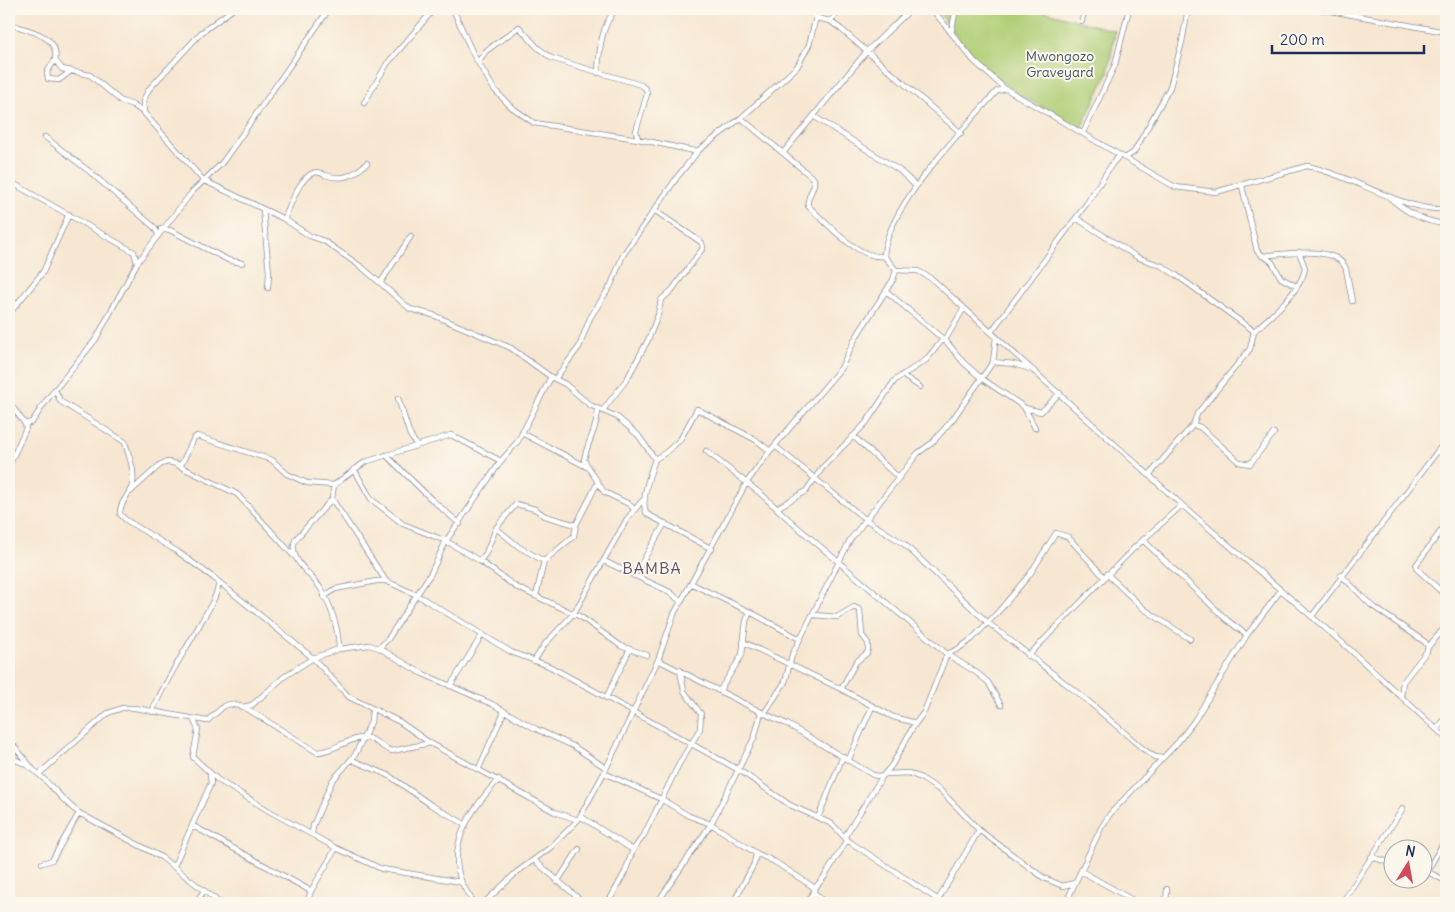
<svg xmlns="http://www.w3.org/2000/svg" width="1455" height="912" font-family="Delius,sans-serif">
	<rect width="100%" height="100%" fill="#fbf7ec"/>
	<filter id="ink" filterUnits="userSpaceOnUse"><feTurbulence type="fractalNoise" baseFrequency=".02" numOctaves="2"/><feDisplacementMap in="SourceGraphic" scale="10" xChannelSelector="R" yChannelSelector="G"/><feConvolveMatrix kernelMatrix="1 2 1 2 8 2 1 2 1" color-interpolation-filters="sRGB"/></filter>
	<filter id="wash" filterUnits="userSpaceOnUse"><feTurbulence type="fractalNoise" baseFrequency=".0096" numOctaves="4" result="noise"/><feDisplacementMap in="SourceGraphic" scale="20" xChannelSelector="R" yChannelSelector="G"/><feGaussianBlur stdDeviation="1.12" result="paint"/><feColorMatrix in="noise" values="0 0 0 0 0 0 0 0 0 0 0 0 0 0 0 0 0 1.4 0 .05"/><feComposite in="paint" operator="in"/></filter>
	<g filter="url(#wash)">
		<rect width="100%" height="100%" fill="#f7e7d2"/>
		<!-- green -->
		<path fill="#b0cf77" stroke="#667f6a" d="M937,9H1036L1115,31L1108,73L1081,128L1075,127C1044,108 1009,91 982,66C964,50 951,28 937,9Z"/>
	</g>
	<g filter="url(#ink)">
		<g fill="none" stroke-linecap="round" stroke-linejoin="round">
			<!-- street casing -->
			<g stroke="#898b98" stroke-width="6">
				<path id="street" d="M9,9L12,25
					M453,9L473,54L494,89L510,106L534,123L638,139L694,151L699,150L741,118L797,67L809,45L818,9
					M932,9L974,61L1004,88
					M1320,9L1446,32
					M817,18L830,21L841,29L961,133
					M830,21L842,9
					M1082,21L1084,9
					M9,24C27,30 60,35 55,60L62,69L90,75L121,101L133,105L144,113L203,180L284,219L310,236L324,241L363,268L410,309L433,315L511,348L551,377L565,384L590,405L617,417L638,435L655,459C651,471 639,503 647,514L712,549
					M951,33L956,9
					M55,60L47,72L48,79L59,80L71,71
					M478,62L486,51L519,27L537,47L551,58L641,85L646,89L647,94L636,131L638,139
					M598,73C599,52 601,23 617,9
					M364,103L387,64L434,9
					M144,113L143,101L149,89L201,33L233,9
					M815,117L899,170L916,186
					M741,118L814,179C816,189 806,195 808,206C826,222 858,260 884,256
					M1083,133L1115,65L1129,9
					M45,137L90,172L154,227L158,234
					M783,153L867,51L911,9
					M1125,158L1134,152L1170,87L1182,42L1188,9
					M9,181L134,252L137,263
					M1242,186L1257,251L1272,262L1281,278L1296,286
					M1388,196C1405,212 1423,222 1446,224
					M263,210L269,273L268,288
					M1076,218L1137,257L1162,266L1176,275L1254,331L1250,349L1197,414L1193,425
					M284,219C291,206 298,179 313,173C317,171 321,173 325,175C343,181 353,176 367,163
					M161,229L170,230L228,260L242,263
					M1262,256C1283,254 1337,244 1346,269L1352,301
					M896,270L918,271L932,279L1182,505L1346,646L1446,738
					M381,282L411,236
					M886,291L943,339
					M964,308L945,340L964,363L981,378L1024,407L1035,428
					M9,314L43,272L69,214
					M1254,331C1270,317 1302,290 1305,268L1299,252
					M991,332L1087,203L1112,164L1120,155
					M993,362L1014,364L1033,370
					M902,375L920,387
					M555,379L579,347L590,318L611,285L623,255L678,176L699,150
					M55,389L60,401L125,442C128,454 135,469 133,482C131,494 119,502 120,514L126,520L178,552L214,578L313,658L349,697L400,722L430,743L555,812L578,820
					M398,398L410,435L416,444
					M9,402L25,424L32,422L46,401L96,339L137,263L192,192L221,164L232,149L329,9
					M1025,408L1041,412L1060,393
					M598,409C598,428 587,442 584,460L604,492L629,504L634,509
					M603,410L627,379L648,340L658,315L661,300L672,290L703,248L702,243L698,240L654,210
					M522,433L587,467
					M853,436L899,478
					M775,446L865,519L904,544L987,622L1088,701L1142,748L1155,757L1163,758
					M706,451L761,494L795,525L947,654L977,673L988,682L1001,705
					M386,455L431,499L460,524
					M655,459L665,453L680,440L697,409L756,440L770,451
					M9,466L26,428L25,424
					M179,466L237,494L294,556
					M354,469L371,499L403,524L446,541L480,561L486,553L496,528L516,504L535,509L545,516L576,525
					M1150,474L1193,425L1200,427L1239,462L1250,464L1274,433
					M334,485L332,499L386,581
					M130,492L161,464L168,462L181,465L194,438L197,436L272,460L287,474L307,483L334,485L365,462L451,435L501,461L518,441L551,377
					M332,499L295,540C288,561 311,573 321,589C331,605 339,631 339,649
					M777,508L806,491L823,467L866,423L895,380L926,360L944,338
					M1446,524L1416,565L1417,569L1446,596
					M496,528L519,547L544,561
					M1144,541L1227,620L1247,635
					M480,561L516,587L581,617L621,646L647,655
					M604,561L670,592L681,602
					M1107,574L1144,609L1190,639
					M1341,575L1371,605L1425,642L1428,647L1427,651L1403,682L1401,696
					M634,576L665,523
					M692,584L750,612L746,621L742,655L720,690
					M536,596L544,561L574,536L576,525L597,484
					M324,597L335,589L377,581H386L417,595L511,652L549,666L739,770L790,805L832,824L847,840L943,903
					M750,612L798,638L802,635
					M814,615L837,617L854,607L860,610L862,635L868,643V649L867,653L856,662L841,689
					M1312,616L1446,440
					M743,642L841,689L893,717L916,723
					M1428,647L1446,626
					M379,648L388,639L431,573L446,541L501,461
					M1028,656L1134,548L1182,505
					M534,661L545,644L574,613L627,519L642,501
					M450,686L482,635
					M606,698L630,649
					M244,707L317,752C334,752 350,736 367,738C377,740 383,749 392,751L430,743
					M152,712C165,681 184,653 200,624C208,610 217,597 219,582
					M761,712L787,724L873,775L882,777L892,765L913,727L924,712L947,654L958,649L972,639L999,611L1030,574L1056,533L1068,537L1104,577
					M765,712L785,682L792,655L850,540L918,453L932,443L952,420L993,362L996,337
					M194,721L198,729L193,757L218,780L271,812L336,848L382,869L461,882
					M1437,729L1446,718
					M9,740L32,768
					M9,758C39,764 55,796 79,813L161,857L220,903
					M849,759L872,707
					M352,760L388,775L431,805L465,824
					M479,768L504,712
					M604,773L661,799L689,816L711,824L756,853L754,864L733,903
					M39,774L108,713L122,708H135L207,721L224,706L230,704L243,707L252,705L285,676L313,658L339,649L369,645L379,648L421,673L492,704L536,729L573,746L606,768
					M886,774L909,773L921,778L941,791L979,830L1044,878L1063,886L1075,883L1101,828L1110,814L1178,742L1194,721L1247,635L1281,590
					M580,816L633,850
					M818,818L843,756
					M193,828L195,827L311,891
					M312,834L313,826L332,781L355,755L371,722L372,710
					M845,836L882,777
					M756,853L775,862L815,888
					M1371,857L1392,863
					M534,860L584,903
					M42,863L52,860L79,813
					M174,866L211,783L210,775
					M1422,870L1426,871L1429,868L1446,838
					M1081,871L1138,903
					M1426,871L1446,881
					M557,882L579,849
					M815,893L825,903
					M938,900L979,830
					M195,903L204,891
					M307,903L311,891L336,848
					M474,903C470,897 465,890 462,883C445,844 474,806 499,779
					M484,903L517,872L551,847L578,820L604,773L658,660L674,614L747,482L770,451L841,368L856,337L893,280L896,270L884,256C885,209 965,127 997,91L1006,89L1175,187L1216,192L1307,166C1349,174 1405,212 1446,209
					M608,903L625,872L633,850L644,835L679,764L700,729L701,714L684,691L680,670
					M657,903L711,824L755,736L761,712L658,660
					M808,903L815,888L825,876L847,840
					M1066,903L1075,883
					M1166,903L1167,889
					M1342,903L1403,808"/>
			</g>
			<!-- street -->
			<use href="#street" stroke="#fff" stroke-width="4.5"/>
		</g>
	</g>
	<g text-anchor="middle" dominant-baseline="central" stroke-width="4" stroke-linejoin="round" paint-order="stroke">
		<!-- park labels -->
		<g font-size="14" fill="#405764" stroke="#fbf7ec">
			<text x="1060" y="56">Mwongozo<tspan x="1060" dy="16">Graveyard</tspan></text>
		</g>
		<!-- quarter labels -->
		<g font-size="16" letter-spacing="1" fill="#605066" stroke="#fbf7ec">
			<text x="652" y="568">BAMBA</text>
		</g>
	</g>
	<!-- margin -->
	<rect width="1455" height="912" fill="none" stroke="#fbf7ec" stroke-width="30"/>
	<!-- north arrow -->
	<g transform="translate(1408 864) rotate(11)"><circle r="24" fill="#fbf7ec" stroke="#a1a7b3"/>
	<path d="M0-4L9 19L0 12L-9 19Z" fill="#d1495b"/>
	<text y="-8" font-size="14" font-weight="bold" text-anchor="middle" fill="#1b2f5e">N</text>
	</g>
	<!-- scale -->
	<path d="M1272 45v8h152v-8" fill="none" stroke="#1b2f5e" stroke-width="2.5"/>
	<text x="1280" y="45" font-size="15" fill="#1b2f5e" stroke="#fbf7ec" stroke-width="4" paint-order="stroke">200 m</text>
</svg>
